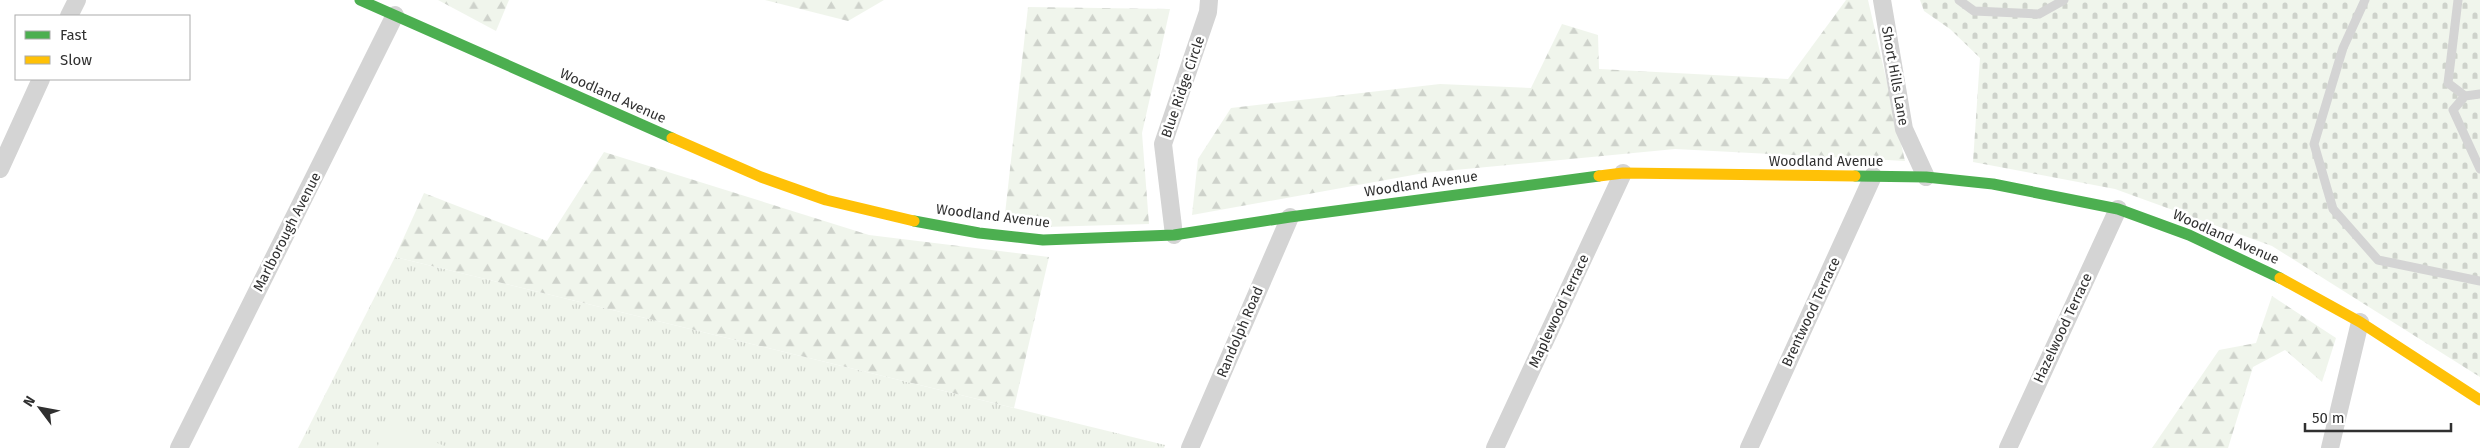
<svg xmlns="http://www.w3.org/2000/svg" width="2480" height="448" font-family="'Fira Sans',sans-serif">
	<defs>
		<pattern id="grass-tufts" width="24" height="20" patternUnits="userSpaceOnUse" patternTransform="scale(1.25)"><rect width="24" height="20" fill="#f0f5ec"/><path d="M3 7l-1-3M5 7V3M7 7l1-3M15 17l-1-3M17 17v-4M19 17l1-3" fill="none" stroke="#ced2cb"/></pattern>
		<pattern id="forest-firs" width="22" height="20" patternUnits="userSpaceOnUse" patternTransform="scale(1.25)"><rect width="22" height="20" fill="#f0f5ec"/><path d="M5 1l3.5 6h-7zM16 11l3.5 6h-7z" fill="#ced2cb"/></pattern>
		<pattern id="cemetery-stones" width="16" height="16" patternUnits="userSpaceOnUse" patternTransform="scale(1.25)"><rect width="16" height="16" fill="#f0f5ec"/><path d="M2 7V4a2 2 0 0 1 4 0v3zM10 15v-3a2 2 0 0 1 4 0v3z" fill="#ced2cb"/></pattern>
	</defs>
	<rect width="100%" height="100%" fill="#fff"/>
	<!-- grass -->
	<path fill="url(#grass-tufts)" d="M395,257L1165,445L1164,448H298Z"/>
	<!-- forest -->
	<path fill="url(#forest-firs)" d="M438,0H509L496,31Z
		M765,0H884L848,21Z
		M1846,0H1868L1905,161L1675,149L1424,173L1192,215L1198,159L1231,108L1440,84L1531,88L1562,24L1598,35L1599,69L1788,79Z
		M1028,7L1170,9L1142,133L1149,224L1044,227L1005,214Z
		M604,152L869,235L1049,257L1014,408L395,257L424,193L547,241Z
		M2272,296L2336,338L2322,382L2285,350L2253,367L2228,448H2152L2219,350L2256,343Z"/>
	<!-- cemetery -->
	<path fill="url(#cemetery-stones)" d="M1920,0H2480V377L2272,246L2115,189L1973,162L1980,58L1950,29L1924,11Z"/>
	<!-- garden -->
	<path fill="#f0f5ec" d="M386,423L450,448H377Z"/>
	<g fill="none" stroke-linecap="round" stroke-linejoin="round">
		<!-- lane -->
		<path stroke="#d4d4d4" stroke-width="9" d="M1959,0L1974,11L2039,14L2064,0
			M2365,0L2343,48L2314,144L2333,209L2378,260L2480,281
			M2458,0L2448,83L2465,96L2480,94
			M2465,96L2453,110L2480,169"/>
		<!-- street -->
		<path stroke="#d4d4d4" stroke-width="18" d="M1882,0L1904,129L1926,177
			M69,16L77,0
			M0,169L41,79
			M1174,235L1163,144L1208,12L1209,0
			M179,448L395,15
			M1190,448L1290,217
			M1495,448L1623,173
			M1749,448L1873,176
			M2008,448L2118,209
			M2330,448L2360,322"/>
		<!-- fast -->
		<path stroke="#4caf50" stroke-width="11" d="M360,0L672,138
			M1855,176L1926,177L1993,184L2118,209L2189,235L2280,278
			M914,221L979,233L1043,240L1174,235L1290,217L1599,176"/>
		<!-- slow -->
		<path stroke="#ffc107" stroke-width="11" d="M672,138L761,177L826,200L914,221
			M1599,176L1623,173L1855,176
			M2280,278L2360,322L2480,400"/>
	</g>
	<g text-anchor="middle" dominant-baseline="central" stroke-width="5" stroke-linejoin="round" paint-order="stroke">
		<!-- street labels -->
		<g font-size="14" fill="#303030" stroke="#fff">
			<text transform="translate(1895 76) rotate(80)">Short Hills Lane</text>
			<text transform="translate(1183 87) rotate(-71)">Blue Ridge Circle</text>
			<text transform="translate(613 96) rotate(24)">Woodland Avenue</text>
			<text x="1826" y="161">Woodland Avenue</text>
			<text transform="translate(1421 184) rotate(-8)">Woodland Avenue</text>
			<text transform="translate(993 216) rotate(7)">Woodland Avenue</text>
			<text transform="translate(287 232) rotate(-63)">Marlborough Avenue</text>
			<text transform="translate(2226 237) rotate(24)">Woodland Avenue</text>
			<text transform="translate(1559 311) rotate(-65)">Maplewood Terrace</text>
			<text transform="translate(1811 312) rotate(-65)">Brentwood Terrace</text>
			<text transform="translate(2063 328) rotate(-65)">Hazelwood Terrace</text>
			<text transform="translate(1240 332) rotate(-67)">Randolph Road</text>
		</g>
	</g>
	<!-- legend -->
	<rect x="15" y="15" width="175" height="65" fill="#ffffff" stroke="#acacac"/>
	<rect x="25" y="31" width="25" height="8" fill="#4caf50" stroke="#acacac"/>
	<text x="60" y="40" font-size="15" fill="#303030">Fast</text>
	<rect x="25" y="56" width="25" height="8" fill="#ffc107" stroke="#acacac"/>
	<text x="60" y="65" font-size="15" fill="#303030">Slow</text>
	<!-- north arrow -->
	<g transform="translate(40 408) rotate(302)" stroke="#ffffff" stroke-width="4" paint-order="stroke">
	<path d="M0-4L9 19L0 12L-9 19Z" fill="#303030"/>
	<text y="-8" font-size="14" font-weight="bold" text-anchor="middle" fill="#303030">N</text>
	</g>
	<!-- scale -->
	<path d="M2305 423v8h146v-8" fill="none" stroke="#303030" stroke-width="2.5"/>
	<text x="2312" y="423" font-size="15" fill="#303030" stroke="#ffffff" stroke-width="4" paint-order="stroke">50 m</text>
</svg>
